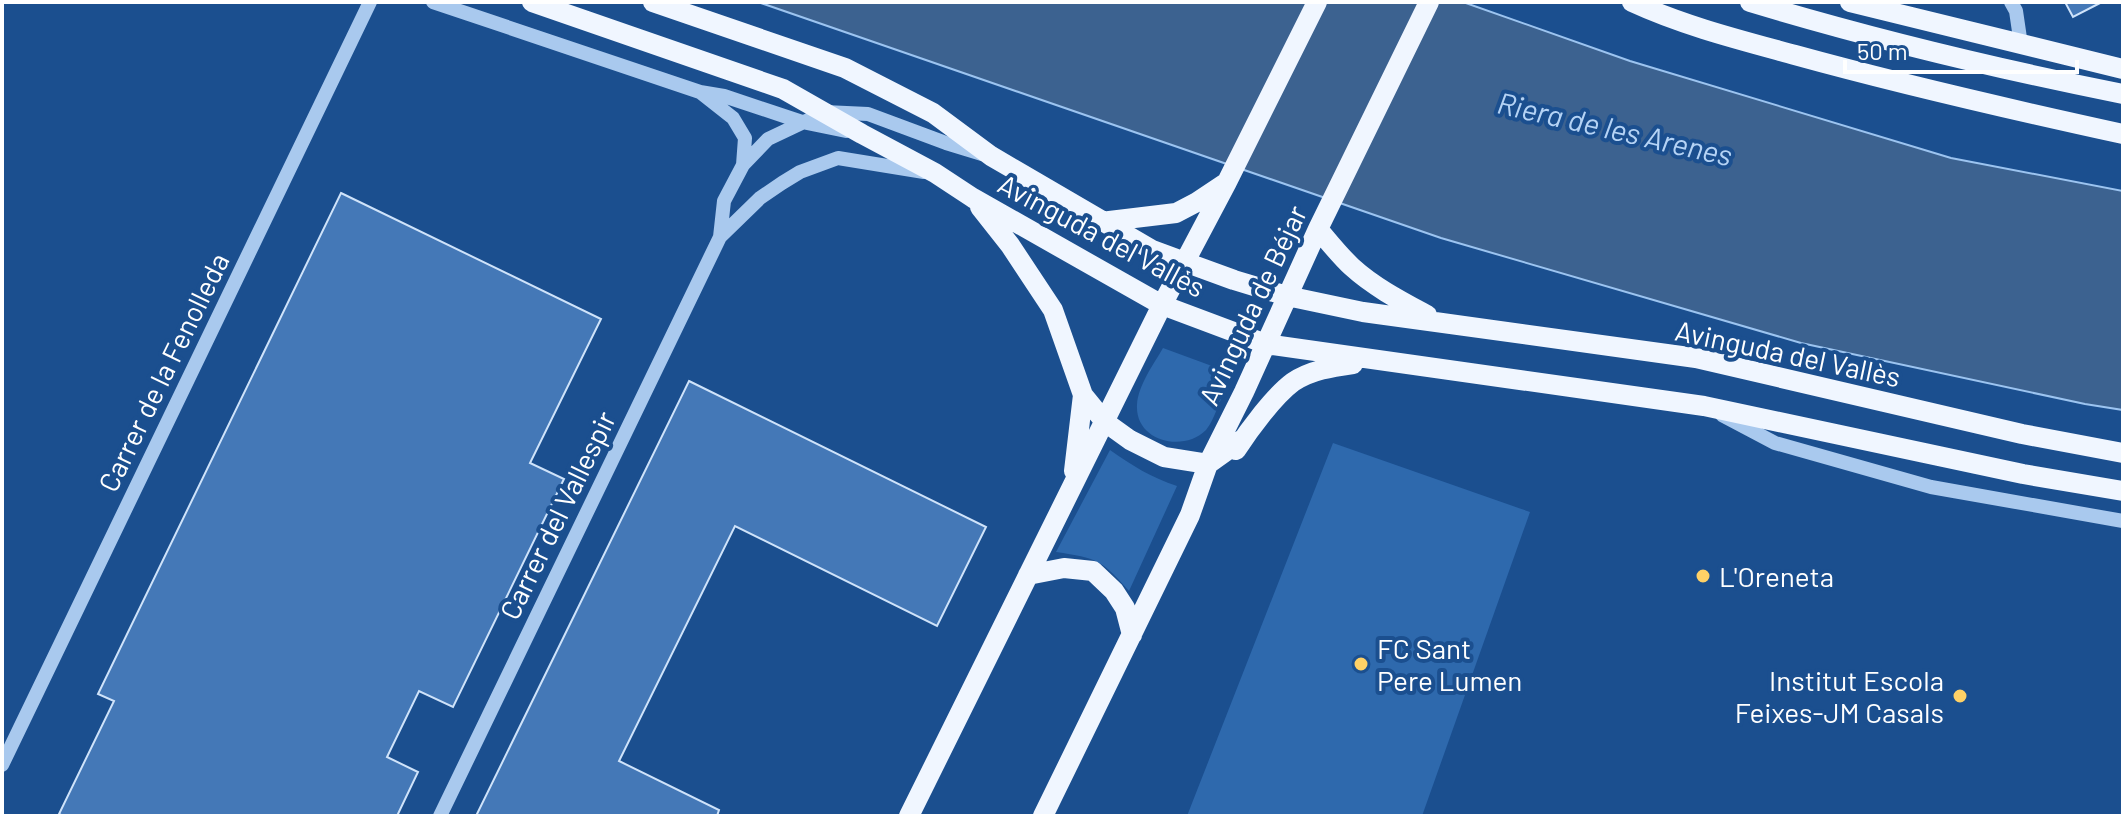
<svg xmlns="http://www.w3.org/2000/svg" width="2125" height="818" font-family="Barlow,sans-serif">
	<rect width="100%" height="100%" fill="#1b4f8f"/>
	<!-- green -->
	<path fill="#2e69ad" d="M1163,348L1231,373C1225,386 1215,420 1206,430C1183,453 1135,441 1137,405C1138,385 1154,364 1163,348Z
		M1333,443L1530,512L1422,816H1187Z
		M1110,450C1131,465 1152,478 1177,486L1129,591C1102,560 1097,558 1056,552Z"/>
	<!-- water -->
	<path fill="#3c6290" stroke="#9cc4f0" stroke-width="2" d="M758,2H1463L1630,61L1951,158L2123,191V410L2085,404L1801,343L1441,238Z"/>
	<!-- building -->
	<path fill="#4478b7" stroke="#cfe3fa" stroke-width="2" d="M2065,2H2102L2073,17Z
		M341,193L601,319L530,463L564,479L453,707L419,691L387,757L418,772L397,816H63L59,814L114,701L98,694Z
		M689,381L986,527L937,626L735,526L619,761L719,810L717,816H476Z"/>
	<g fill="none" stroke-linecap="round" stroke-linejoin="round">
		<!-- minor -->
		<path stroke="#a9c9ee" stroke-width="14" d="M433,2L700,92L733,118L745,138L743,165
			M2011,2L2016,11L2021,45
			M700,92L724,96L802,122L846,131
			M720,237L760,198L782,183L800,172L838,158L924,172
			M1722,415L1775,443L1931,487L2123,521
			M2,765L370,2
			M440,816L720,237L724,201L743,165L768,139L825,112L868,114L946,143L982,154"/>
		<!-- major -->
		<path stroke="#f0f6ff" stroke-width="20" d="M532,2L783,89L862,134L935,173L973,198L1162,305L1266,344L1704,406L2023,474L2123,491
			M653,2L845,68L933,113L991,156L1152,250L1234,280L1287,296L1363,312L1696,358L2022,434L2123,453
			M1632,2C1684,26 1740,40 1795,55C1904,85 2013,110 2123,134
			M1750,2C1873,39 1998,69 2123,94
			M1850,2L2123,69
			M980,207L1010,245L1053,310L1083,395L1105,422L1130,440L1164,457L1208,464L1243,439
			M1101,222L1176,213L1197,202L1224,184
			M1318,229C1329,242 1340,256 1352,267C1374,287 1401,301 1427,315
			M1236,450C1249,430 1274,396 1293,382C1311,370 1332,367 1353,364
			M1074,471L1083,395
			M1028,575L1064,568L1093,571L1114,591L1125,608L1132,635
			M909,816L1162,305L1227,182L1317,2
			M1043,816L1190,515L1208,464L1244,392L1318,229L1429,2"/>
	</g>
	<!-- markers -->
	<g fill="#ffd166" stroke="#1b4f8f" stroke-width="3">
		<circle cx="1703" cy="576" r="8"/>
		<circle cx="1361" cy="664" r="8"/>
		<circle cx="1960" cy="696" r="8"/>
	</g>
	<g text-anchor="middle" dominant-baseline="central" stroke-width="8" stroke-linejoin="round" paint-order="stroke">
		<!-- street labels -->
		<g font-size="28" fill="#fff" stroke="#1b4f8f">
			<text transform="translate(1102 235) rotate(28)">Avinguda del Vallès</text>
			<text transform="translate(1252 305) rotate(-65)">Avinguda de Béjar</text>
			<text transform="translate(1788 353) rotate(12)">Avinguda del Vallès</text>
			<text transform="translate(163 372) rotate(-64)">Carrer de la Fenolleda</text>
			<text transform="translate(557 515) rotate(-64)">Carrer del Vallespir</text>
		</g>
		<!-- poi labels -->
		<g font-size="28" fill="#fff" stroke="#1b4f8f" text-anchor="start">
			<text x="1719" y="576">L'Oreneta</text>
			<text x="1377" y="648">FC Sant<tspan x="1377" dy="32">Pere Lumen</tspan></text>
			<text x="1944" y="680" text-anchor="end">Institut Escola<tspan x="1944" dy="32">Feixes-JM Casals</tspan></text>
		</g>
		<!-- water labels -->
		<g font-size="30" font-style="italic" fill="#b5d3f5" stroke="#1b4f8f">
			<text transform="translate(1615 128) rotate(13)">Riera de les Arenes</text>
		</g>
	</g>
	<!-- border -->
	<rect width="2125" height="818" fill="none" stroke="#ffffff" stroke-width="8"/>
	<!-- scale -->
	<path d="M1845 60v12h232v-12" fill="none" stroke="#ffffff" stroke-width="4"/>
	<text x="1857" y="60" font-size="24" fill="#ffffff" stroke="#1b4f8f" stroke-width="6" paint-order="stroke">50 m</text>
</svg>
